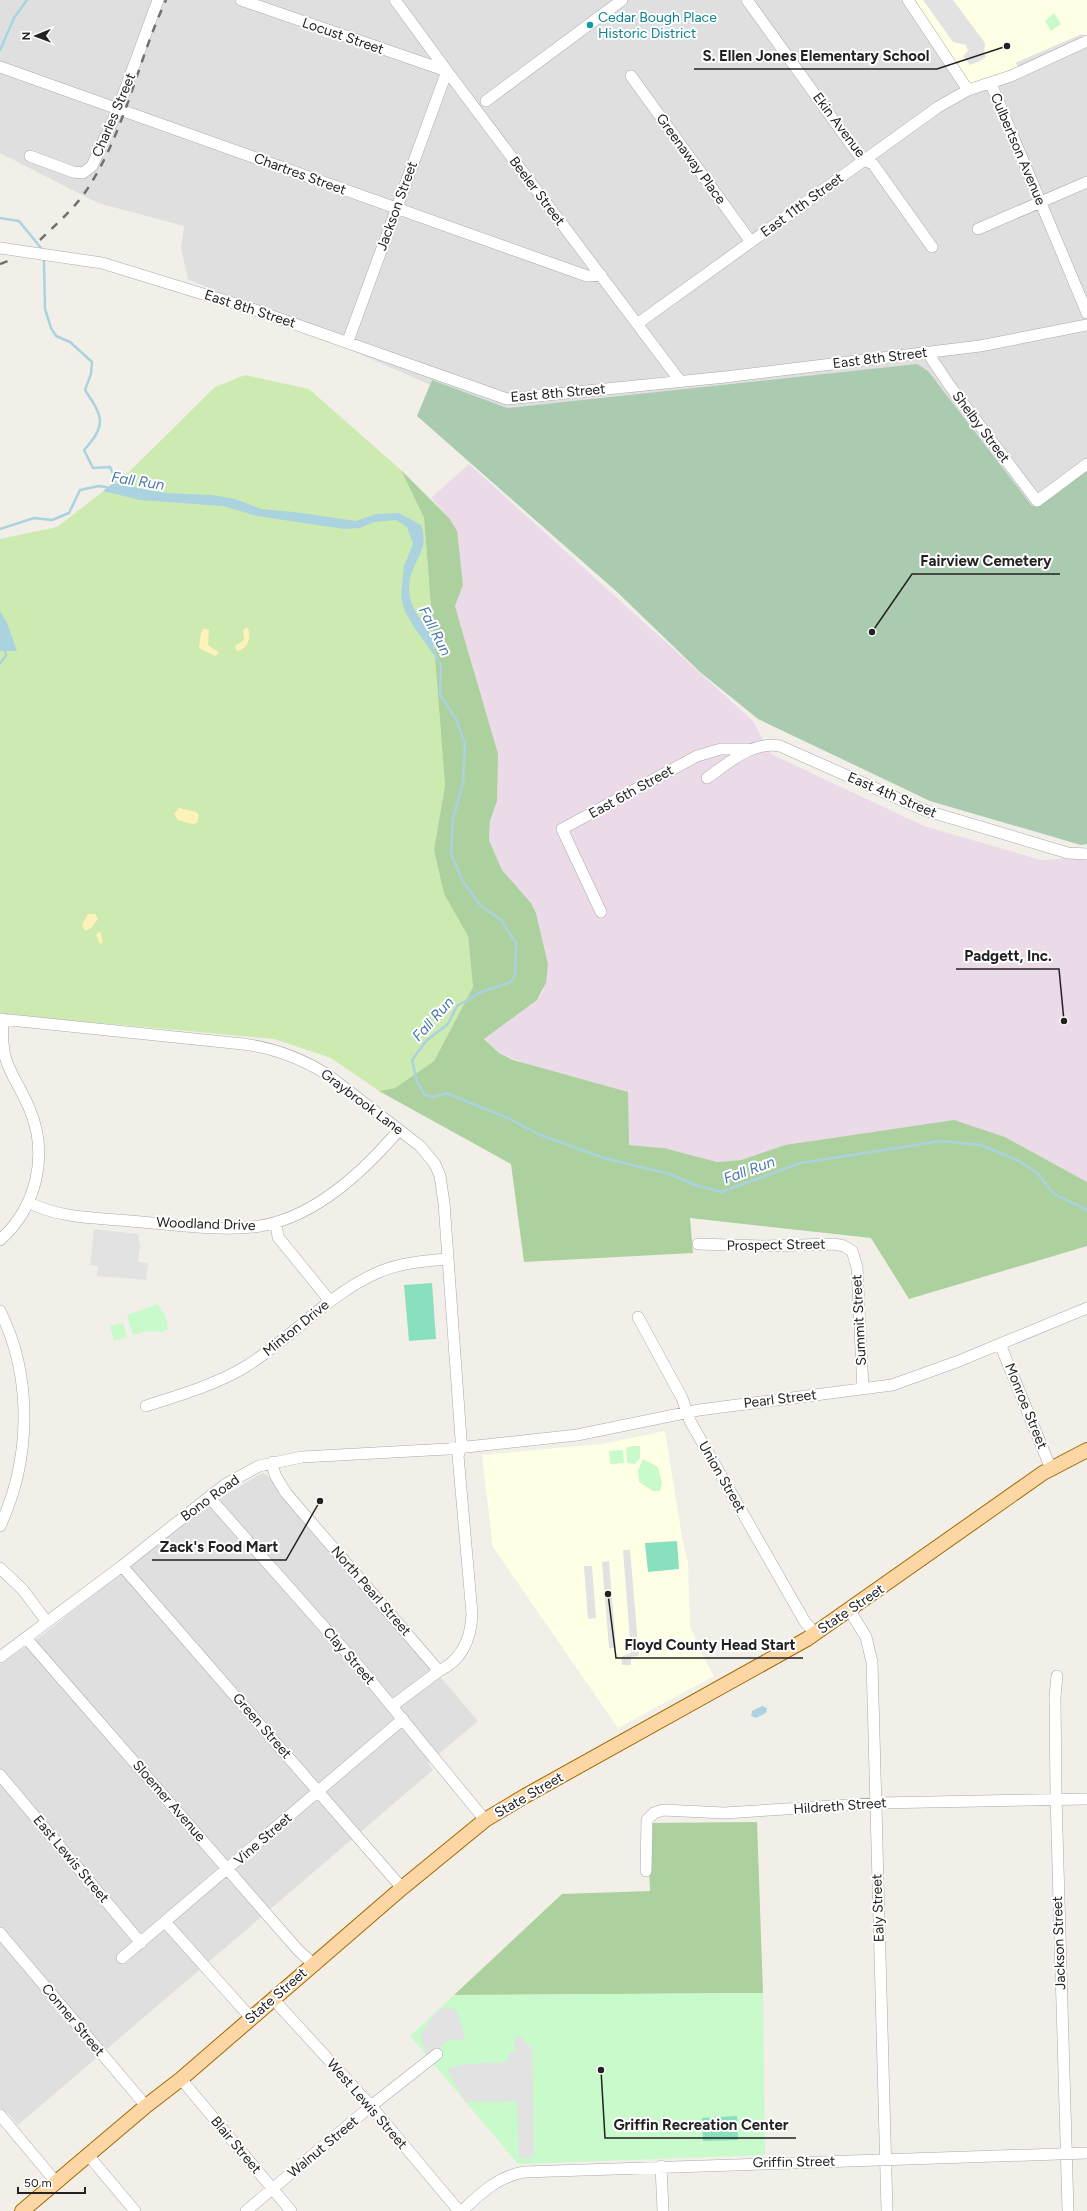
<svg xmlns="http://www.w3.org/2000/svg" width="1087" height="2211" font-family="Figtree,sans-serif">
	<rect width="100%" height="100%" fill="#f2efe9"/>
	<!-- residential -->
	<path fill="#e0dfdf" d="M0,0H1087V523L513,421L188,279L181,248L184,226L98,203L0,153Z
		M262,1473L267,1475L478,1721L428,1763L433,1770L18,2125L7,2112L0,2118V1664L41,1636L204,1508Z"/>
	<!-- industrial -->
	<path fill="#ebdbe8" d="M469,464L753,721L771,754L924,826L1041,860L1087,857V1182L1005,1137L785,1145L741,1160L717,1162L664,1148L629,1145L526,1064L499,1053L484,1038L537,1000L543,992L548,964L536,913L531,903L502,870L489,840L490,821L497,801L474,670L455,606L463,585L449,518L431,498Z"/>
	<!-- education -->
	<path fill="#ffffe5" d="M906,0H1087V41L968,90Z
		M665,1431L682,1537L688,1563L690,1625L700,1651L714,1676L618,1728L493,1547L482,1455L602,1444Z"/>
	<!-- grass -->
	<path fill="#cdebb0" d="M245,375L309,389L401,470L424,518L445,785L434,850L444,894L468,936L473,987L434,1061L395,1088L379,1091L331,1058L274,1039L0,1014V539L57,527L131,470L215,387Z"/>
	<!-- forest -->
	<path fill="#add19e" d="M401,470L449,518L457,531L463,585L455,606L498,754L497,801L490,821L489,840L502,870L531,903L536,913L548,964L546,983L537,1000L484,1039L499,1053L513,1060L628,1092L629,1145L664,1148L717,1162L741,1160L785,1145L954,1120L1005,1137L1087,1182V1246L909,1299L871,1238L690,1218L693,1253L524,1262L511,1164L379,1091L395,1088L434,1061L473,987L468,936L444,894L434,850L445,785L424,518Z
		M757,1822L763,1993L454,1995L562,1894L650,1891L647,1823Z"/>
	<!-- sand -->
	<path fill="#fff1ba" d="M247,627C253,636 247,650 237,651L235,646L244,640L243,630Z
		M204,628L209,630L208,645L219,653L215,656L199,648L201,633Z
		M179,808L196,812L199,815L197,823L192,824L178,820L174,814Z
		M88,914H95L98,919L91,928L85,931L82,925Z
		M100,931L103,942L100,944L96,935Z"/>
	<!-- cemetery -->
	<path fill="#aacbaf" d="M917,364L928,371L1032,506L1051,498L1087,471V844L1081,845L930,801L758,719L700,672L616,591L417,416L432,380L507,408Z"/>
	<!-- park -->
	<path fill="#c8facc" d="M1054,13L1061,24L1051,31L1045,21Z
		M158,1304L167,1320L168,1329L163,1332L148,1331L133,1335L127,1315Z
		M123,1323L127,1337L114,1341L110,1326Z
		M632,1446H640V1458L635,1464L627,1463L626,1448Z
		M623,1450L624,1463L610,1464L609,1451Z
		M643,1459L658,1467L662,1483L660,1491H653L639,1482L638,1470Z
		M763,1993L765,2155L518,2164L410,2036L454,1995Z"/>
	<!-- pitch -->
	<path fill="#88e0be" d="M432,1283L436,1339L409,1341L404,1285Z
		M677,1541L679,1569L648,1572L645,1543Z
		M737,2116L738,2140L703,2141L702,2118Z"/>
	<!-- parking -->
	<path fill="#e2e2e2" d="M923,0H953L985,43L984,54L986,57L978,62L970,65L963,56L968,51L966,45L953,42Z
		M1082,34L1086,37L1019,67L1015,63Z
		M94,1229L138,1234L140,1247L138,1262L148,1263L146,1280L97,1276L98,1266L90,1265Z
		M623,1550H630L639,1656L631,1657V1665H622L621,1657L631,1653Z
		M609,1561L616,1648H609L602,1562Z
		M584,1566H592L596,1618L588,1619Z
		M448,2007L454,2009L457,2012L466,2041L454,2039L448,2041L427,2057L420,2036L435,2014L443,2008Z
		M515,2037H521L532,2049L534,2155L530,2158H519L517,2101L465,2102L447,2069L464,2064L507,2062L511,2051L515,2050Z"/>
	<!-- water -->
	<path fill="#aad3df" d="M113,483L165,493L212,495L235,499L261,509L294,512L356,521L376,514L399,513L421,525C431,553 410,560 409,588C409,609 423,620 432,637C434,642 433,650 434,655L414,627L405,612L401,597L404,566L413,544L407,527L396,520L374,522L360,528L344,529L257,516L223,506L140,500L103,491Z
		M0,611L7,623L17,651H0Z
		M762,1706L767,1708L766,1713L756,1718L751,1716L752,1711Z"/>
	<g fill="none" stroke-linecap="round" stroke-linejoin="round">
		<!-- stream -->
		<path stroke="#aad3df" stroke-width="2.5" d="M0,50L14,18L27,0
			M0,218L19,221L41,248
			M44,261L45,309L51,328L56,336L70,342L92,362L91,374L85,390C103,417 107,425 84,450L93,468L110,467L115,478L114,486
			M0,529L34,518L52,520L69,513L80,490L99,486L110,488
			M432,648L441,666L440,695L456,719L465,743L463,782L453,819L451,854L463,882L481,906L501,920L516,943L515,974L511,982L481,992L457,1006L448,1024L427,1040L412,1060L417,1082L425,1095L434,1097L446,1093L510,1119L538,1134L607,1159L670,1174L695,1185L721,1192L801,1163L941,1141L981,1145L1019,1161L1037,1173L1054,1194L1087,1210
			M0,663L6,656L5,649"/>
		<!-- minor casing -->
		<g stroke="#a9a9a9" stroke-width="12">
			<path id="minor" d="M241,0L447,71
				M395,0L447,71L680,381
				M747,0L855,150L863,160L873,164L932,247
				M908,0L968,90
				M0,67L587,276L601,275
				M631,76L751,242
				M991,84L1087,313
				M486,101L622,0
				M30,156L73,172L83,173L92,166L118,109L158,0
				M978,229L1087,182
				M0,248L102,263L255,310L507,399L725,377L980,346L1087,325
				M637,324L938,107L968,90L1011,76L1087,41
				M348,341L447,71
				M927,352L950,386L1037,501L1087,464
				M707,778C729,763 751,741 780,746L924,810L1068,853L1087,854
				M601,912L562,829L697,756L721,749H748
				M0,1019L243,1044C274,1048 301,1058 328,1075L420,1146L435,1164L440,1176L444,1203L461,1439L462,1446L458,1455L472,1614C471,1638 462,1660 439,1671
				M29,1202C55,1218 100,1218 130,1221C169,1224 221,1232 260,1226C316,1217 364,1171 399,1130
				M276,1222L278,1237L330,1301
				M0,1240C36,1208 49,1156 30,1110C13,1070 0,1068 3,1019
				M698,1244L764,1246L834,1244L844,1246L852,1251L857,1267L863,1389
				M0,1311C33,1377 31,1460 0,1526
				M638,1317L682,1398L690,1421L805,1622L815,1633
				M1000,1344L1051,1469
				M146,1406C180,1395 215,1385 245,1367C292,1338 328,1294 379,1272C400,1263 424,1261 447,1259
				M273,1462C272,1475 280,1482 286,1493L439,1671L392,1706
				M209,1497L362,1670L485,1820
				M122,1566L402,1888
				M0,1568L23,1590L47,1622
				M850,1611L866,1637L872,1662L887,2211
				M26,1638L298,1950L313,1964
				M0,1657L122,1566L209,1497L226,1484L259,1466L302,1457L448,1449L577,1435L699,1410L892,1385L959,1361L1087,1308
				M1057,1676L1055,1696L1056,1797L1068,2211
				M0,1775L141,1943
				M646,1871L647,1820L654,1813L663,1810L724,1813L879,1803L1087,1799
				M166,1923L251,2018
				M0,1933L146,2106
				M122,1958L403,1719
				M273,1999L371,2106L459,2211
				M181,2079L291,2211
				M0,2115L56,2182
				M88,2155L135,2211
				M661,2166L663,2211
				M246,2211L371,2106L437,2054
				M462,2211C481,2193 497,2177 524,2172L1087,2153"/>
		</g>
		<!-- major casing -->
		<g stroke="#a06b00" stroke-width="16">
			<path id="major" d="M22,2211L146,2106L181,2079L402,1888L485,1820L525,1796L807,1639L1043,1473L1087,1450"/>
		</g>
		<!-- minor -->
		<use href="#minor" stroke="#fff" stroke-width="11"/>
		<!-- major -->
		<use href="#major" stroke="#fcd6a4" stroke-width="14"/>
		<!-- rail -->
		<path stroke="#707070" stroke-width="2.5" stroke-dasharray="8 8" stroke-linecap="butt" d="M40,240C56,224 73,210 86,191C125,133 137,62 166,0
			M0,264L8,261"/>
	</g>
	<!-- markers -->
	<circle fill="#0f9aa8" stroke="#fff" stroke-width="1.5" cx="590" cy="25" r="4"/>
	<g text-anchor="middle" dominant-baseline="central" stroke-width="4" stroke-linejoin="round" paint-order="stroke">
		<!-- culture labels -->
		<g font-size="14" fill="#0d838f" stroke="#fff" text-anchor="start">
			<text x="598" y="17">Cedar Bough Place<tspan x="598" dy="16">Historic District</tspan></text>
		</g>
		<!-- street labels -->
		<g font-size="14" fill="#222" stroke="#fff">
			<text transform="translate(343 36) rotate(19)">Locust Street</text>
			<text transform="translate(114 115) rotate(-67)">Charles Street</text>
			<text transform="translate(839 125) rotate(53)">Ekin Avenue</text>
			<text transform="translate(1018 149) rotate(67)">Culbertson Avenue</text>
			<text transform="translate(691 159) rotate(54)">Greenaway Place</text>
			<text transform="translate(300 174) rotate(20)">Chartres Street</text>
			<text transform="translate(537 191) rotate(53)">Beeler Street</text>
			<text transform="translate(802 205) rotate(-36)">East 11th Street</text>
			<text transform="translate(397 206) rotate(-70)">Jackson Street</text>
			<text transform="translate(250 309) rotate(18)">East 8th Street</text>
			<text transform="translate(880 358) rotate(-7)">East 8th Street</text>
			<text transform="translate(558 393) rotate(-5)">East 8th Street</text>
			<text transform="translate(981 427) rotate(53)">Shelby Street</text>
			<text transform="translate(631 792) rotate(-29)">East 6th Street</text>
			<text transform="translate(892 795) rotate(23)">East 4th Street</text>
			<text transform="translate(362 1102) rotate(37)">Graybrook Lane</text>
			<text transform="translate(206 1224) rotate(2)">Woodland Drive</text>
			<text transform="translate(776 1245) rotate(-1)">Prospect Street</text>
			<text transform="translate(859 1320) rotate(-93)">Summit Street</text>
			<text transform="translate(296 1328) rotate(-39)">Minton Drive</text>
			<text transform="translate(780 1399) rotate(-7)">Pearl Street</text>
			<text transform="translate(1026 1406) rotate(68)">Monroe Street</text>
			<text transform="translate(722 1477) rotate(60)">Union Street</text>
			<text transform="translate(210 1498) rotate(-36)">Bono Road</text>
			<text transform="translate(371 1591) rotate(49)">North Pearl Street</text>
			<text transform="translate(851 1609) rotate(-34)">State Street</text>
			<text transform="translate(349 1656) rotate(49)">Clay Street</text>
			<text transform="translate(262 1726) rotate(49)">Green Street</text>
			<text transform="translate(529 1795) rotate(-30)">State Street</text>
			<text transform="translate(169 1801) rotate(49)">Sloemer Avenue</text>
			<text transform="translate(840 1806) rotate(-4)">Hildreth Street</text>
			<text transform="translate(263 1839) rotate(-41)">Vine Street</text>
			<text transform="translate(71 1859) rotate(50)">East Lewis Street</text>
			<text transform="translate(878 1908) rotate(-92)">Ealy Street</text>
			<text transform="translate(1059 1943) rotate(-92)">Jackson Street</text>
			<text transform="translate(276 1996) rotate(-41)">State Street</text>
			<text transform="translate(73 2020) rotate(50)">Conner Street</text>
			<text transform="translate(367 2104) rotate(49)">West Lewis Street</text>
			<text transform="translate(236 2145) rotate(50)">Blair Street</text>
			<text transform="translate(323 2147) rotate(-40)">Walnut Street</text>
			<text transform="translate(794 2162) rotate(-1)">Griffin Street</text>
		</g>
		<!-- water labels -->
		<g font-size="15" font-style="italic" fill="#4a7aab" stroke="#fff">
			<text transform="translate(138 481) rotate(9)">Fall Run</text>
			<text transform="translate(435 631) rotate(63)">Fall Run</text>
			<text transform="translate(433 1019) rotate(-48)">Fall Run</text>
			<text transform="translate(749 1170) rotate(-20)">Fall Run</text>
		</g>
	</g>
	<!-- callouts -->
	<path fill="none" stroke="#222" stroke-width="1.5" d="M1007 46L937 69H694M872 632L912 574H1060M1064 1021L1059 969H956M320 1501L286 1560H152M608 1594L616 1658H803M601 2070L605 2138H796"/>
	<g fill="#222" stroke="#fff" stroke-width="1.5">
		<circle cx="1007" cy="46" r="4"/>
		<circle cx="872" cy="632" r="4"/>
		<circle cx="1064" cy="1021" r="4"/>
		<circle cx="320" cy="1501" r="4"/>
		<circle cx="608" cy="1594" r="4"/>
		<circle cx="601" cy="2070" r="4"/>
	</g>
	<g font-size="15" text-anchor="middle" font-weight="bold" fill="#222" stroke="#fff" stroke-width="4" stroke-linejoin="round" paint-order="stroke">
		<text x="816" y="61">S. Ellen Jones Elementary School</text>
		<text x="986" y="566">Fairview Cemetery</text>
		<text x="1008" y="961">Padgett, Inc.</text>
		<text x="219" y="1552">Zack's Food Mart</text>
		<text x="710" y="1650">Floyd County Head Start</text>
		<text x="701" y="2130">Griffin Recreation Center</text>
	</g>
	<!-- north arrow -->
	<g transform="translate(36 36) rotate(269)" stroke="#ffffff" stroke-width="3" paint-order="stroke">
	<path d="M0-3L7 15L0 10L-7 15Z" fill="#222222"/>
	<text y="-6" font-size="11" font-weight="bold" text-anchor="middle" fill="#222222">N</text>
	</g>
	<!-- scale -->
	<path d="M18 2187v6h67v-6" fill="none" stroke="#222222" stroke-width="2"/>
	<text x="24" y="2187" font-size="12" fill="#222222" stroke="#ffffff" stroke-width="3" paint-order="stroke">50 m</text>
</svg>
